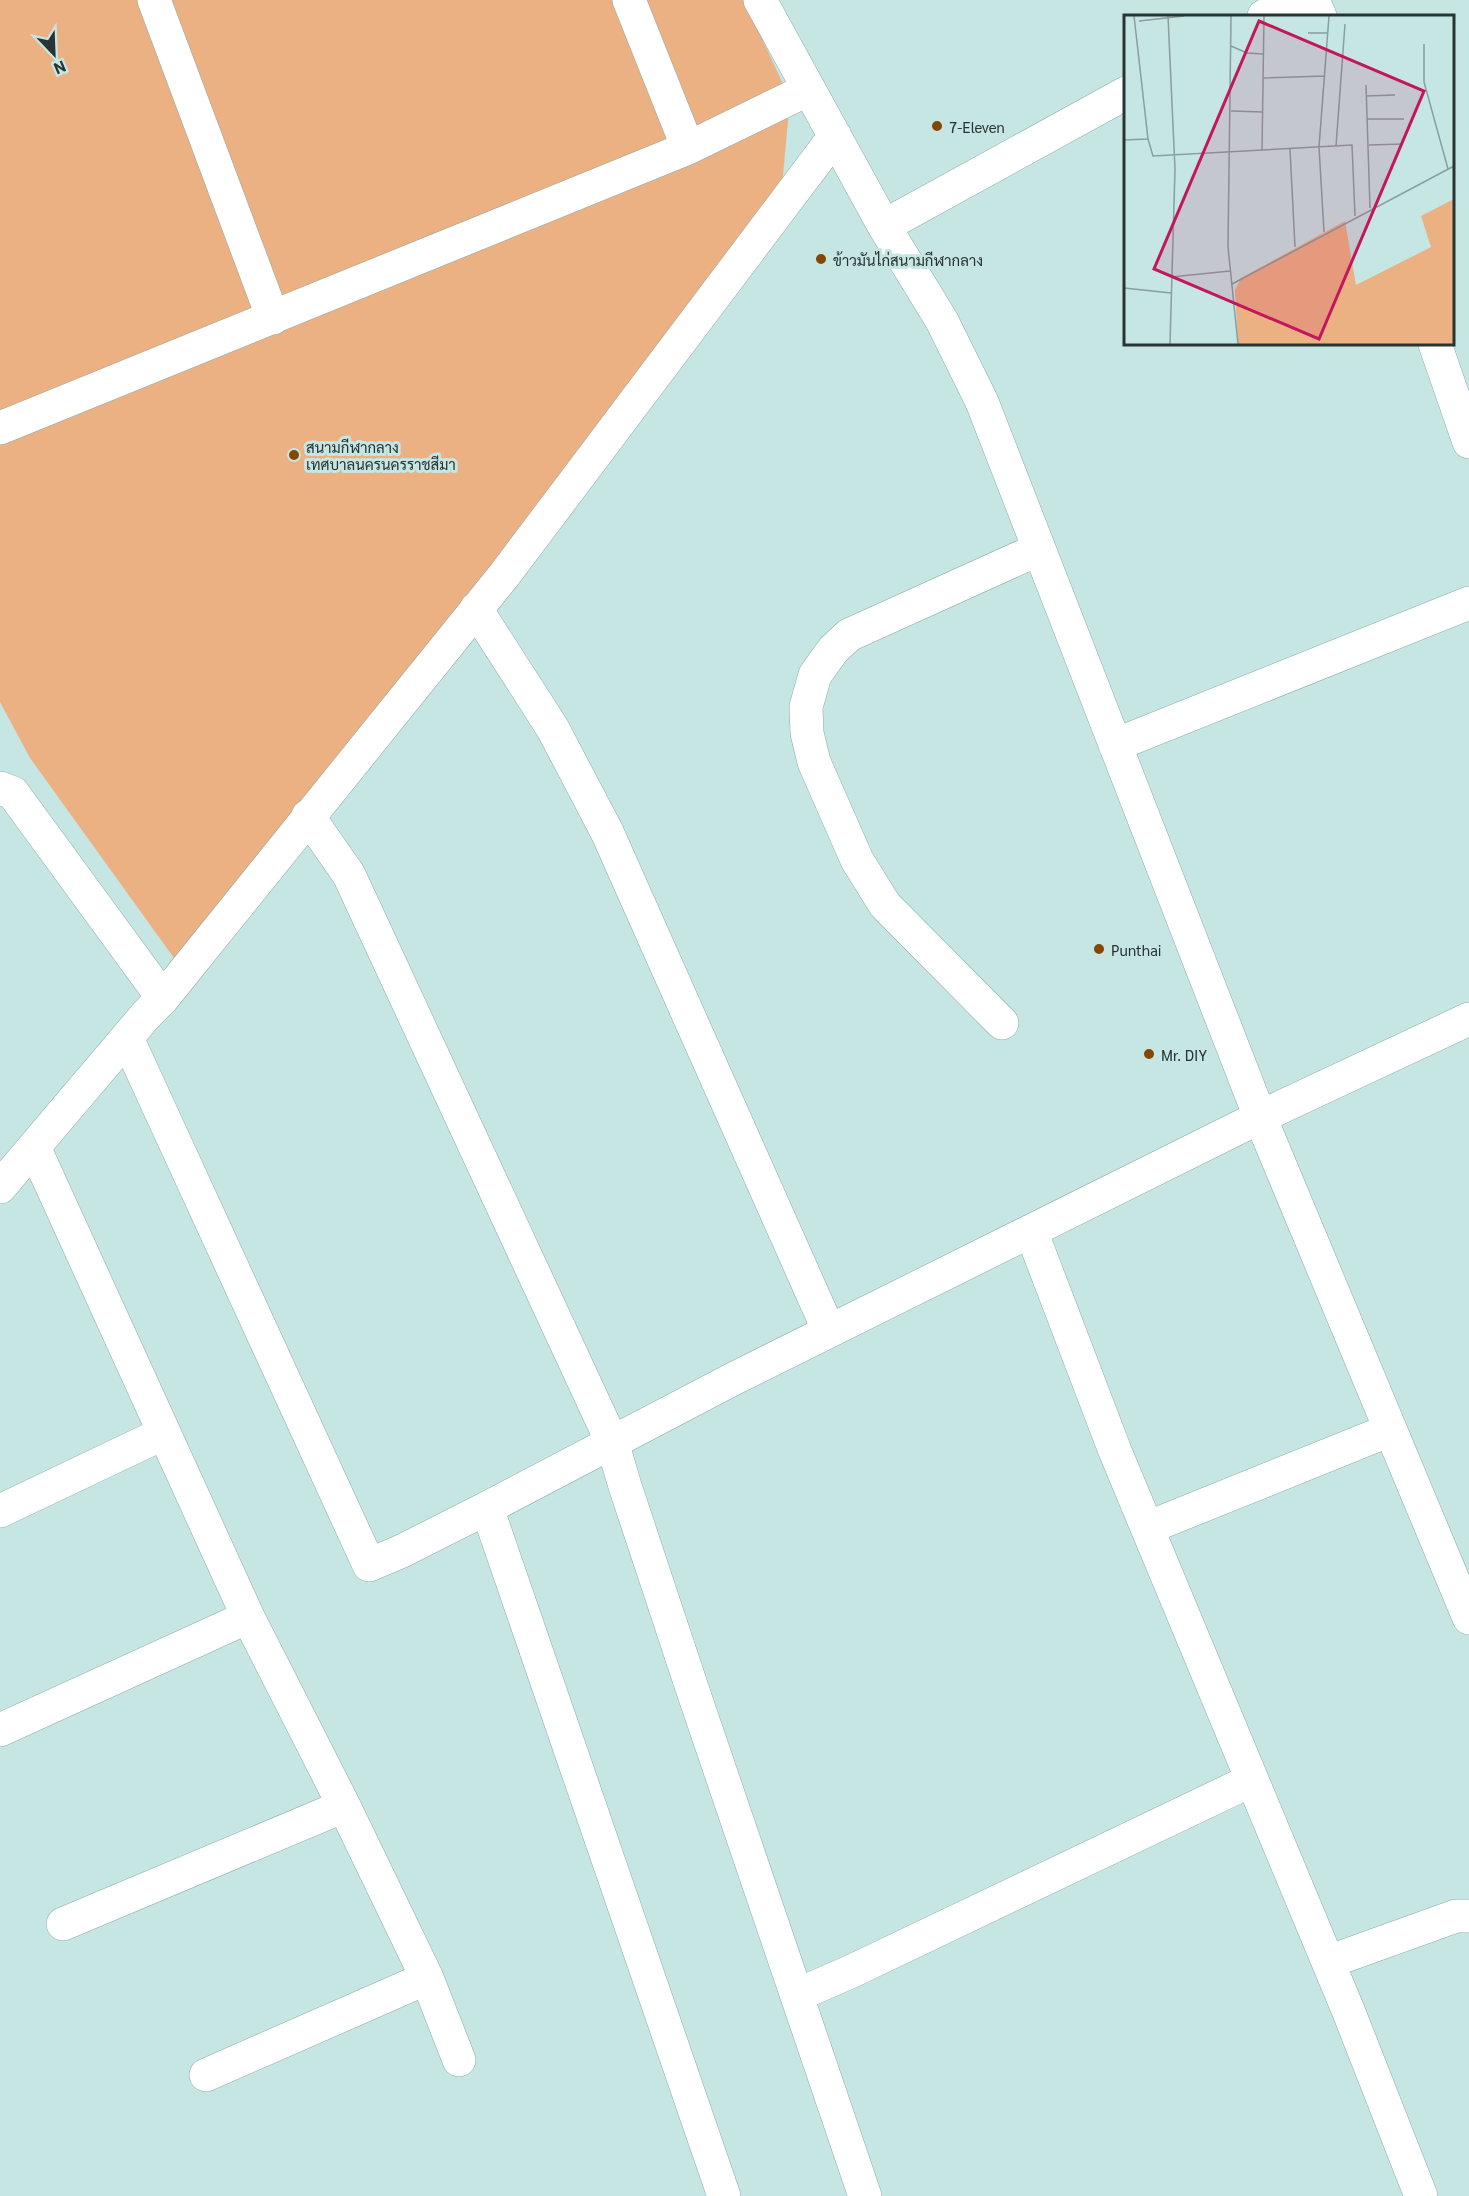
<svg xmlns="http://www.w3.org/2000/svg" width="1469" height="2196" font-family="Georgia,Sarabun,serif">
	<rect width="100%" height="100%" fill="#c6e6e3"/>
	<!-- green -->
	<path fill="#ebb183" d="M0,0H744L790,99L780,208L184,972L30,758L0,702Z"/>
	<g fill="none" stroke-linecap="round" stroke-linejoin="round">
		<!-- minor casing -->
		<g stroke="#8daba8" stroke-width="34">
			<path id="minor" d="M154,0L273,318
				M760,0L884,226L942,321L982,402L1260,1117L1469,1618
				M1313,0L1320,16
				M1264,16L1294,0
				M688,148L809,89
				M884,226L1126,93
				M1435,344L1469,442
				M0,428L688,148L629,0
				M476,609L553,729L607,832L829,1331
				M1115,745L1469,603
				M0,788L13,793L163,998
				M308,816L349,875L612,1442L625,1486L693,1691L865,2196
				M1002,1023L885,905L857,860L814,762L807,733L806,707L815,675L833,650L849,635L1039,549
				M127,1038L369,1565L402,1551L487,1508L733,1379L1260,1117L1469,1019
				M34,1147L248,1617L344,1806L427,1978L459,2060
				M0,1187L146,1015L163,998L505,574L835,136
				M1031,1231L1115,1451L1348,2010L1421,2196
				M487,1508L724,2196
				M0,1511L164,1433
				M1147,1528L1390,1430
				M0,1730L248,1617
				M63,1924L344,1806
				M1328,1962L1456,1916H1469
				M797,1995L850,1972L1252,1780
				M206,2075L427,1978"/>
		</g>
		<!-- minor -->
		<use href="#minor" stroke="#fff" stroke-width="33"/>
	</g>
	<!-- markers -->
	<g fill="#844704" stroke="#c6e6e3" stroke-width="2">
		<circle cx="937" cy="126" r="6"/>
		<circle cx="821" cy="259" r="6"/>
		<circle cx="294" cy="455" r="6"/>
		<circle cx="1099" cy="949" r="6"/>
		<circle cx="1149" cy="1054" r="6"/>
	</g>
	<g text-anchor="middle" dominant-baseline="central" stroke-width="6" stroke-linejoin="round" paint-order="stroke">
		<!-- poi labels -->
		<g font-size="15" fill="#283433" stroke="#c6e6e3" text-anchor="start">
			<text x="949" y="126">7-Eleven</text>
			<text x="833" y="259">ข้าวมันไก่สนามกีฬากลาง</text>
			<text x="306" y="446">สนามกีฬากลาง<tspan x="306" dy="17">เทศบาลนครนครราชสีมา</tspan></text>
			<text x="1111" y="949">Punthai</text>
			<text x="1161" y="1054">Mr. DIY</text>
		</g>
	</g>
	<!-- overview -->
	<g transform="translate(1124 15)">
		<rect width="330" height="330" fill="#c6e6e3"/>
		<path d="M330,184V329H114L111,275L117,263L221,206L232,270L307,232L297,201Z" fill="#ebb183"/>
		<path fill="none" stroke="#879f9d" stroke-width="1.5" d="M10,1L24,124M44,1L51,154L46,329M107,1L104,232L114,329M15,6L60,1M184,18H204M300,29V67L324,154M107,31L123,38L139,39M139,63L201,61M242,70L246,193M242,81L271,80M107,96L139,97M243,104H280M0,125L24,124L29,141L228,130L231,201M245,130L279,129M212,131L221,9M166,134L171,232M138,136L140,1M200,217L195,132L205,1M47,262L106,256M108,269L330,151M0,273L47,278"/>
		<path fill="#c2185b" fill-opacity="0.15" stroke="#c2185b" stroke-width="3" d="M135,6L300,76L195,324L30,254Z"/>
		<rect width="330" height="330" fill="none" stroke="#283433" stroke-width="3"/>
	</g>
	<!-- north arrow -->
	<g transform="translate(54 54) rotate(157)" stroke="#c6e6e3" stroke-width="4.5" paint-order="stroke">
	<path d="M0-4.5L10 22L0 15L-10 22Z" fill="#283433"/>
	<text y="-9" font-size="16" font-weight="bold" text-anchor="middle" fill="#283433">N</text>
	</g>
</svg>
